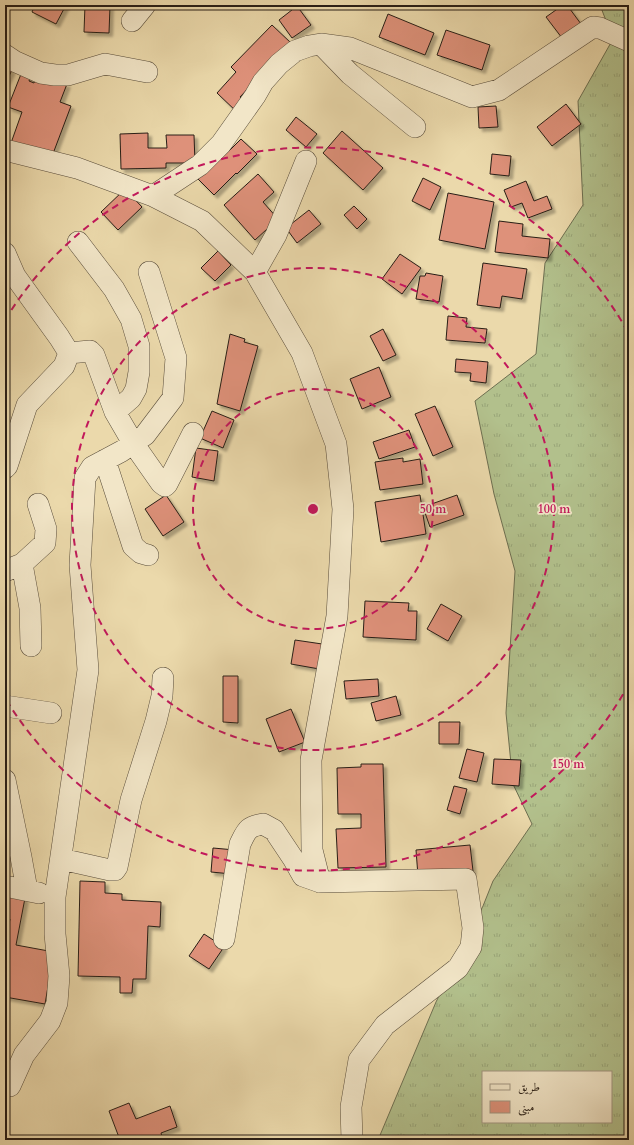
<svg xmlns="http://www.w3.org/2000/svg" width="634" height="1145" font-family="Cardo,Amiri,serif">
	<defs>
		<pattern id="grass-tufts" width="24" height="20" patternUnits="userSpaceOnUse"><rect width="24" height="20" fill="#b2c08c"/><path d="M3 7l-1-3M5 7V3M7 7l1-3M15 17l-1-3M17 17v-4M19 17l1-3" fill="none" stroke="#99a578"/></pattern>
		<filter id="shadow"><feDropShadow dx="3.5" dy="3.5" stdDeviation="1" flood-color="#0004"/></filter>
	</defs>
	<rect width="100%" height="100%" fill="#ebd9ab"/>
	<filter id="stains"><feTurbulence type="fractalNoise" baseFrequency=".005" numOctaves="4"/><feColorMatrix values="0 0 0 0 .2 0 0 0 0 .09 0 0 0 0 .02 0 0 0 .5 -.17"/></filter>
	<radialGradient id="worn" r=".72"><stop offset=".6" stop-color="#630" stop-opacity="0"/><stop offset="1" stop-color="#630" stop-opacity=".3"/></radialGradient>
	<!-- grass -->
	<path fill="url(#grass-tufts)" stroke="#6d6f51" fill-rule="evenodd" d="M600,5H629V1140H378L436,1002L483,906L493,881L532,824L513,784L506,713L515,571L494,494L475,401L536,354L545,263L583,205L578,101L613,39ZM483,1072H611V1122H483Z"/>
	<!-- building -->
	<path fill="#de917a" stroke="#281e16" filter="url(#shadow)" d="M35,5H66L56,24L32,12Z
		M85,5L110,6L109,33L84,32Z
		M563,5H567L581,24L562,38L546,17Z
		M297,6L311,25L292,38L279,20Z
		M388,14L434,33L425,55L379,37Z
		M272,25L291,43L240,97L247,104L238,113L217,93L236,72L231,67Z
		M446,30L490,45L482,70L437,55Z
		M5,66L12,70L5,84Z
		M23,69L32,72L29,81L34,83L36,78L67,84L60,102L71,106L51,159L11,143L22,112L8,107Z
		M566,104L581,124L552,146L537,127Z
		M496,106L498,127L479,128L478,107Z
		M296,117L317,134L306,147L286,130Z
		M342,131L383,168L363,190L323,153Z
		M148,133V148H167L166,135H194L195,163H166V168L121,169L120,134Z
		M241,139L257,154L237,174L236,173L214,195L197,178L218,156L221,159Z
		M492,154L511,156L509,176L490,174Z
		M258,174L274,192L263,202L278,219L255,240L224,205Z
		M423,178L441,187L430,210L412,201Z
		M526,181L534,201L547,196L552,209L528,218L522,203L511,207L504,190Z
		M125,189L142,207L118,230L101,212Z
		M448,193L494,202L485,249L439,240Z
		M354,206L367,219L357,229L344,215Z
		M309,210L321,224L297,243L286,228Z
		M499,221L523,224L522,236L550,239L548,258L495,252Z
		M218,251L231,265L215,281L201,268Z
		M400,254L421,268L402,294L382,279Z
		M483,263L527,269L522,299L502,296L500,308L477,305Z
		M426,273L443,276L439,302L416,299L420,276H425Z
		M448,316L467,318L466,327L487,329L485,343L446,340Z
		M383,329L396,355L383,361L370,336Z
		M230,334L245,339L244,342L258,346L240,411L217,404Z
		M456,359L488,362L486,383L470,381L471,373L455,372Z
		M379,367L391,397L362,409L350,379Z
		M435,406L453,447L433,456L415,414Z
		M212,411L234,420L223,448L200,438Z
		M409,430L415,447L379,459L373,442Z
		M196,448L218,451L214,481L192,477Z
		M403,458V462L420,459L423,484L380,490L375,462Z
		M166,495L184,522L163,536L145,509Z
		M420,495L426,534L381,542L375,502Z
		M457,495L464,515L430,527L423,507Z
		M365,601L409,603L408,611H417L416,640L363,637Z
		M441,604L462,616L448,641L427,629Z
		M295,640L329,645L325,670L291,664Z
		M223,676H238V723L223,722Z
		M378,679L379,696L346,699L344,681Z
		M396,696L401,715L376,721L371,703Z
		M291,709L305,742L279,752L266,719Z
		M439,722H460L459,744H439Z
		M467,749L484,753L477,782L459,778Z
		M494,759L521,760L519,786L492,784Z
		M361,764H383L386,867L338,868L336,829L361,828V814H338L337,768L361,767Z
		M454,786L467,789L460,814L447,810Z
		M470,845L473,871L418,876L416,850Z
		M213,848L235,850L232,874L211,872Z
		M80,881L105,882V893L122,894V900L161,902L160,927L148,926L146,979H133L132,993H120V977L78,976Z
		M5,894L25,898L16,945L54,952L45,1004L5,997V935H7L10,919L5,918Z
		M204,934L224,947L209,969L189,956Z
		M129,1103L136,1119L170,1106L177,1127L161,1133L163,1140H120L109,1111Z"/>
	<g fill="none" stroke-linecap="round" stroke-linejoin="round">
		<!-- minor casing -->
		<g stroke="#594d3b" stroke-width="22">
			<path id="minor" d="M132,21L145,5
				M321,44L350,74L415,127
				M5,55L14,61L41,73L55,75H68L105,64L147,72
				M5,150L77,168L153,196L202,221L255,272L302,353L336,444L343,509L337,616L311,760L312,850L320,882L466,879L473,928L471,947L458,968L385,1025L359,1060L351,1107L352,1140
				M153,196L200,165L221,144L255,96L263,82L279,64L295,51L309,46L321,44L350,48L472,97L499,90L593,27L600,28L629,41
				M78,242L114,289L131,319L139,346V372L136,389L131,398L115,412
				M5,253L15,276L59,337L69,353L64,366L27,405L7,466L5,468
				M255,272L276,235L306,161
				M69,353L90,351L94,355L115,412L133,443L161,483L165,486L167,484L193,433
				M105,460L133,546L141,553L148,555
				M22,564L30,608L31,646
				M5,571L22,564L45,543L46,529L38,504
				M5,706L51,713
				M5,780L21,857L27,890
				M61,859L110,870H115L117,867L131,800L156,721L162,696L163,678
				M5,886L39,893
				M224,939L240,844C247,830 247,827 263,824L274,830L294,860L303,876L320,882
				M10,1086L24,1055L50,1021L57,1003L59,976L55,934V897L88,670L80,565L85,478L92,467L122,451L145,435L173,398L176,358L149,272"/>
		</g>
		<!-- minor -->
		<use href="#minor" stroke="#f2e6c8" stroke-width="21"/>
	</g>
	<!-- distance rings -->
	<g fill="none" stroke="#c2185b" stroke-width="2" stroke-dasharray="7 5">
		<circle cx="313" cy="509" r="120"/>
		<circle cx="313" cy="509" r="241"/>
		<path d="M629 684A361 361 0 0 1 5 698M5 320A361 361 0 0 1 629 334"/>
	</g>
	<circle cx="313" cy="509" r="6" fill="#c2185b" stroke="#f2e6c8" stroke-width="2"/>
	<g font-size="12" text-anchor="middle" font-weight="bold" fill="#c2185b" stroke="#f2e6c8" stroke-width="3.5" stroke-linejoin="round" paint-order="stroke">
		<text x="433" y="513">50 m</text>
		<text x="554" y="513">100 m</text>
		<text x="568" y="768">150 m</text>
	</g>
	<!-- margin -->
	<rect width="634" height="1145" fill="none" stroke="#ebd9ab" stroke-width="20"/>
	<rect x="6" y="6" width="622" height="1133" fill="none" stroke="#281e16" stroke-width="2"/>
	<rect x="10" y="10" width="614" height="1125" fill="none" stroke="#281e16"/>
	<!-- legend -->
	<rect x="482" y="1071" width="130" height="52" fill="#f2e6c8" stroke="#a19681"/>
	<rect x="490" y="1084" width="20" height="6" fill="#f2e6c8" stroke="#a19681"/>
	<text x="518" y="1091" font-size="12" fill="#281e16">طريق</text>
	<rect x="490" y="1101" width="20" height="12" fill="#de917a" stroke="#a19681"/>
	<text x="518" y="1111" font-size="12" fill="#281e16">مبنى</text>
	<rect width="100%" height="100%" filter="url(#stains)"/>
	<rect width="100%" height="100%" fill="url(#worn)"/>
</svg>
